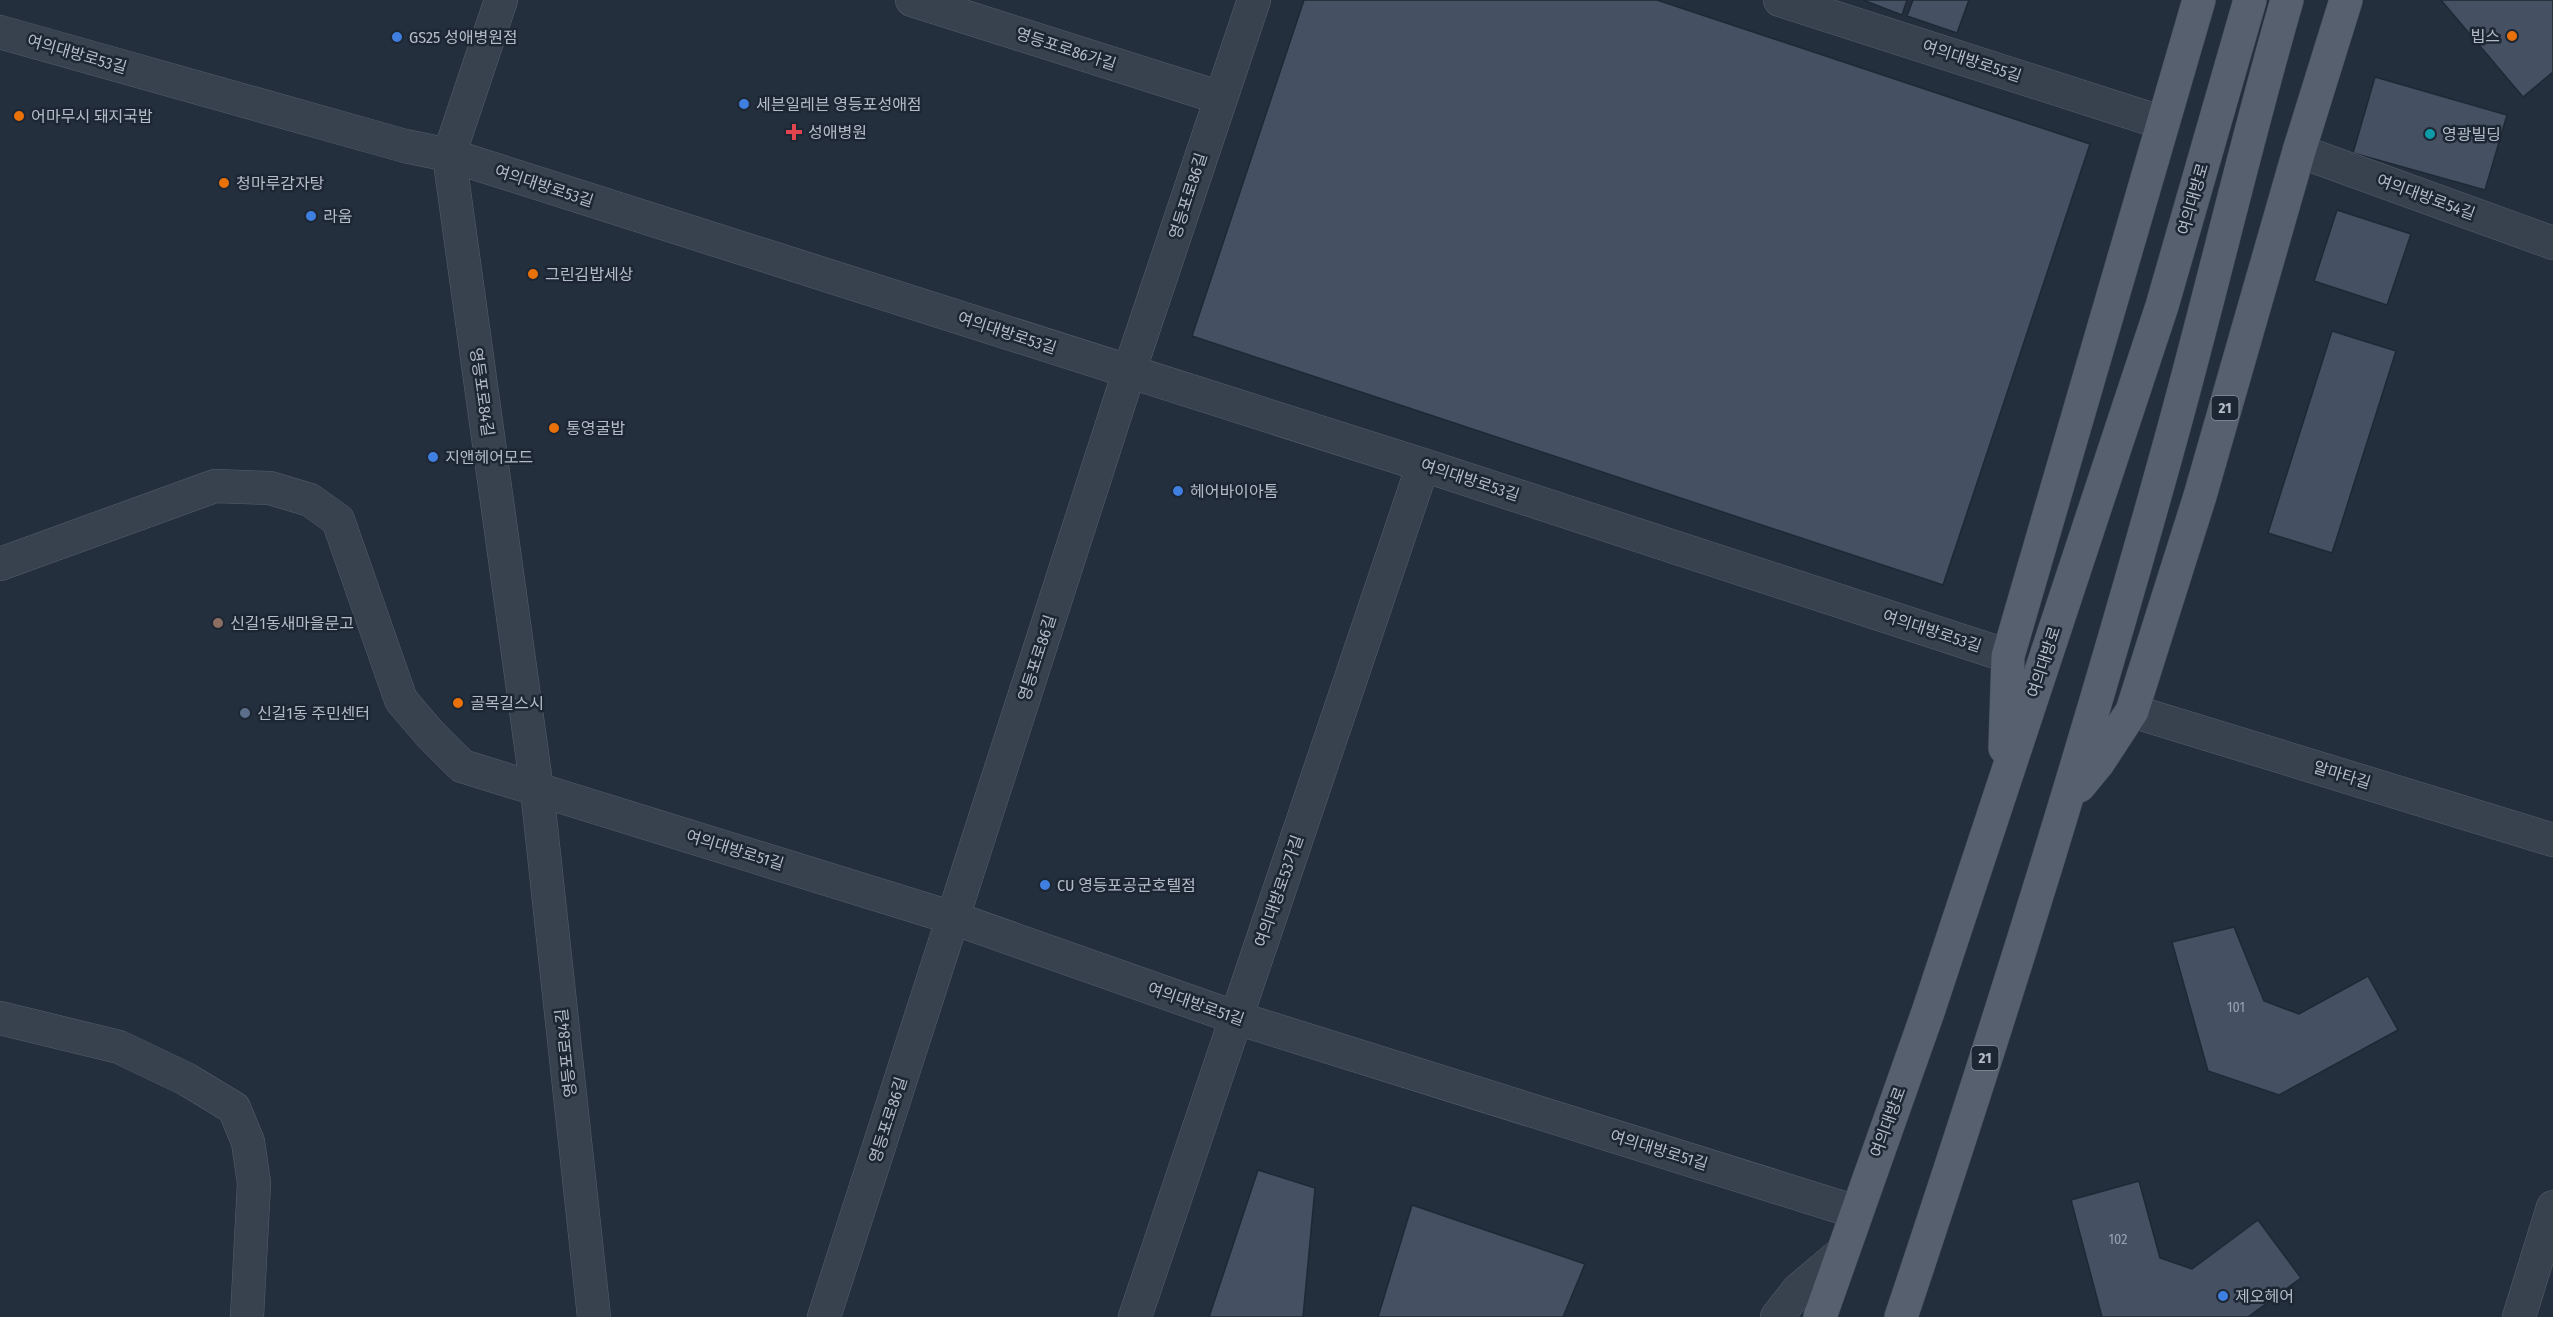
<svg xmlns="http://www.w3.org/2000/svg" width="2553" height="1317" font-family="'Fira Sans Condensed','Noto Sans KR',sans-serif">
	<rect width="100%" height="100%" fill="#242f3e"/>
	<!-- building -->
	<path fill="#455162" stroke="#1f2835" stroke-width="1.5" d="M1304,0H1657L2090,144L1943,585L1192,336Z
		M1863,0H1907L1902,15Z
		M1913,0H1969L1957,33L1907,16Z
		M2441,0H2553V72L2523,97Z
		M2375,77L2507,115L2485,190L2353,153Z
		M2337,210L2411,234L2387,305L2314,281Z
		M2332,331L2396,351L2332,553L2268,533Z
		M2234,927L2264,1001L2299,1014L2368,976L2398,1030L2279,1095L2208,1071L2172,942Z
		M1258,1170L1315,1188L1303,1317H1209Z
		M2139,1181L2160,1258L2192,1269L2258,1220L2301,1278L2248,1317H2102L2071,1200Z
		M1412,1205L1585,1264L1563,1317H1378Z"/>
	<g fill="none" stroke-linecap="round" stroke-linejoin="round">
		<!-- minor casing -->
		<g stroke="#565f6c" stroke-width="34">
			<path id="minor" d="M501,0L449,155L537,790L594,1317
				M912,0L1221,98
				M1780,0L2163,123
				M0,32L405,146L449,155L1423,465L2008,656
				M2299,151L2553,243
				M0,564L215,486L270,488L310,500L338,520L401,700L430,734L462,766L953,918L1237,1018L1856,1212
				M2132,711L2553,840
				M0,1018L119,1047L186,1079L234,1108L248,1142L254,1183L247,1317
				M824,1317L1129,372L1254,0
				M1135,1317L1423,465
				M1777,1317L1798,1290L1842,1253
				M2519,1317L2553,1207"/>
		</g>
		<!-- major casing -->
		<g stroke="#414a57" stroke-width="34">
			<path id="major" d="M2005,748L2008,656L2199,0
				M2079,786L2098,763L2132,711L2200,496L2299,151L2346,0
				M1820,1317L1928,1012L2162,306L2250,0
				M1901,1317C1996,1034 2085,748 2165,460C2208,307 2243,152 2287,0"/>
		</g>
		<!-- minor -->
		<use href="#minor" stroke="#38414e" stroke-width="33"/>
		<!-- major -->
		<use href="#major" stroke="#56606e" stroke-width="33"/>
	</g>
	<!-- markers -->
	<g fill="#e8710a" stroke="#1d2633" stroke-width="2">
		<circle cx="2512" cy="36" r="6"/>
		<circle cx="19" cy="116" r="6"/>
		<circle cx="224" cy="183" r="6"/>
		<circle cx="533" cy="274" r="6"/>
		<circle cx="554" cy="428" r="6"/>
		<circle cx="458" cy="703" r="6"/>
	</g>
	<g fill="#3f7fe0" stroke="#1d2633" stroke-width="2">
		<circle cx="397" cy="37" r="6"/>
		<circle cx="744" cy="104" r="6"/>
		<circle cx="311" cy="216" r="6"/>
		<circle cx="433" cy="457" r="6"/>
		<circle cx="1178" cy="491" r="6"/>
		<circle cx="1045" cy="885" r="6"/>
		<circle cx="2223" cy="1296" r="6"/>
	</g>
	<path fill="#e0444e" stroke="#1d2633" stroke-width="2" d="M791 123h6v6h6v6h-6v6h-6v-6h-6v-6h6z"/>
	<circle fill="#0f9aa8" stroke="#1d2633" stroke-width="2" cx="2430" cy="134" r="6"/>
	<circle fill="#8d6e63" stroke="#1d2633" stroke-width="2" cx="218" cy="623" r="6"/>
	<circle fill="#5c6f8a" stroke="#1d2633" stroke-width="2" cx="245" cy="713" r="6"/>
	<g text-anchor="middle" dominant-baseline="central" stroke-width="5" stroke-linejoin="round" paint-order="stroke">
		<!-- number labels -->
		<g font-size="14" fill="#98a1af">
			<text x="2236" y="1007">101</text>
			<text x="2118" y="1239">102</text>
		</g>
		<!-- shield labels -->
		<g fill="#1d2633" stroke="#878f9c" stroke-width="1.5">
			<rect x="2211.5" y="396" width="27" height="24" rx="4.5"/>
			<rect x="1971.5" y="1046" width="27" height="24" rx="4.5"/>
		</g>
		<g font-size="15" font-weight="bold" fill="#b4bcc9">
			<text x="2225" y="408">21</text>
			<text x="1985" y="1058">21</text>
		</g>
		<!-- poi labels -->
		<g font-size="16" fill="#b4bcc9" stroke="#1d2633" text-anchor="start">
			<text x="2500" y="36" text-anchor="end">빕스</text>
			<text x="409" y="37">GS25 성애병원점</text>
			<text x="756" y="104">세븐일레븐 영등포성애점</text>
			<text x="31" y="116">어마무시 돼지국밥</text>
			<text x="808" y="132">성애병원</text>
			<text x="2442" y="134">영광빌딩</text>
			<text x="236" y="183">청마루감자탕</text>
			<text x="323" y="216">라움</text>
			<text x="545" y="274">그린김밥세상</text>
			<text x="566" y="428">통영굴밥</text>
			<text x="445" y="457">지앤헤어모드</text>
			<text x="1190" y="491">헤어바이아톰</text>
			<text x="230" y="623">신길1동새마을문고</text>
			<text x="470" y="703">골목길스시</text>
			<text x="257" y="713">신길1동 주민센터</text>
			<text x="1057" y="885">CU 영등포공군호텔점</text>
			<text x="2235" y="1296">제오헤어</text>
		</g>
		<!-- street labels -->
		<g font-size="16" fill="#b4bcc9" stroke="#1d2633">
			<text transform="translate(1066 49) rotate(18)">영등포로86가길</text>
			<text transform="translate(77 54) rotate(16)">여의대방로53길</text>
			<text transform="translate(1972 61) rotate(18)">여의대방로55길</text>
			<text transform="translate(544 186) rotate(18)">여의대방로53길</text>
			<text transform="translate(1188 196) rotate(-72)">영등포로86길</text>
			<text transform="translate(2426 197) rotate(20)">여의대방로54길</text>
			<text transform="translate(2193 199) rotate(-74)">여의대방로</text>
			<text transform="translate(1007 333) rotate(18)">여의대방로53길</text>
			<text transform="translate(482 392) rotate(82)">영등포로84길</text>
			<text transform="translate(1470 480) rotate(18)">여의대방로53길</text>
			<text transform="translate(1932 631) rotate(18)">여의대방로53길</text>
			<text transform="translate(1037 658) rotate(-72)">영등포로86길</text>
			<text transform="translate(2044 662) rotate(-72)">여의대방로</text>
			<text transform="translate(2342 775) rotate(17)">알마타길</text>
			<text transform="translate(735 850) rotate(17)">여의대방로51길</text>
			<text transform="translate(1279 891) rotate(-71)">여의대방로53가길</text>
			<text transform="translate(1196 1004) rotate(19)">여의대방로51길</text>
			<text transform="translate(566 1053) rotate(-96)">영등포로84길</text>
			<text transform="translate(888 1120) rotate(-72)">영등포로86길</text>
			<text transform="translate(1888 1122) rotate(-70)">여의대방로</text>
			<text transform="translate(1659 1150) rotate(17)">여의대방로51길</text>
		</g>
	</g>
</svg>
